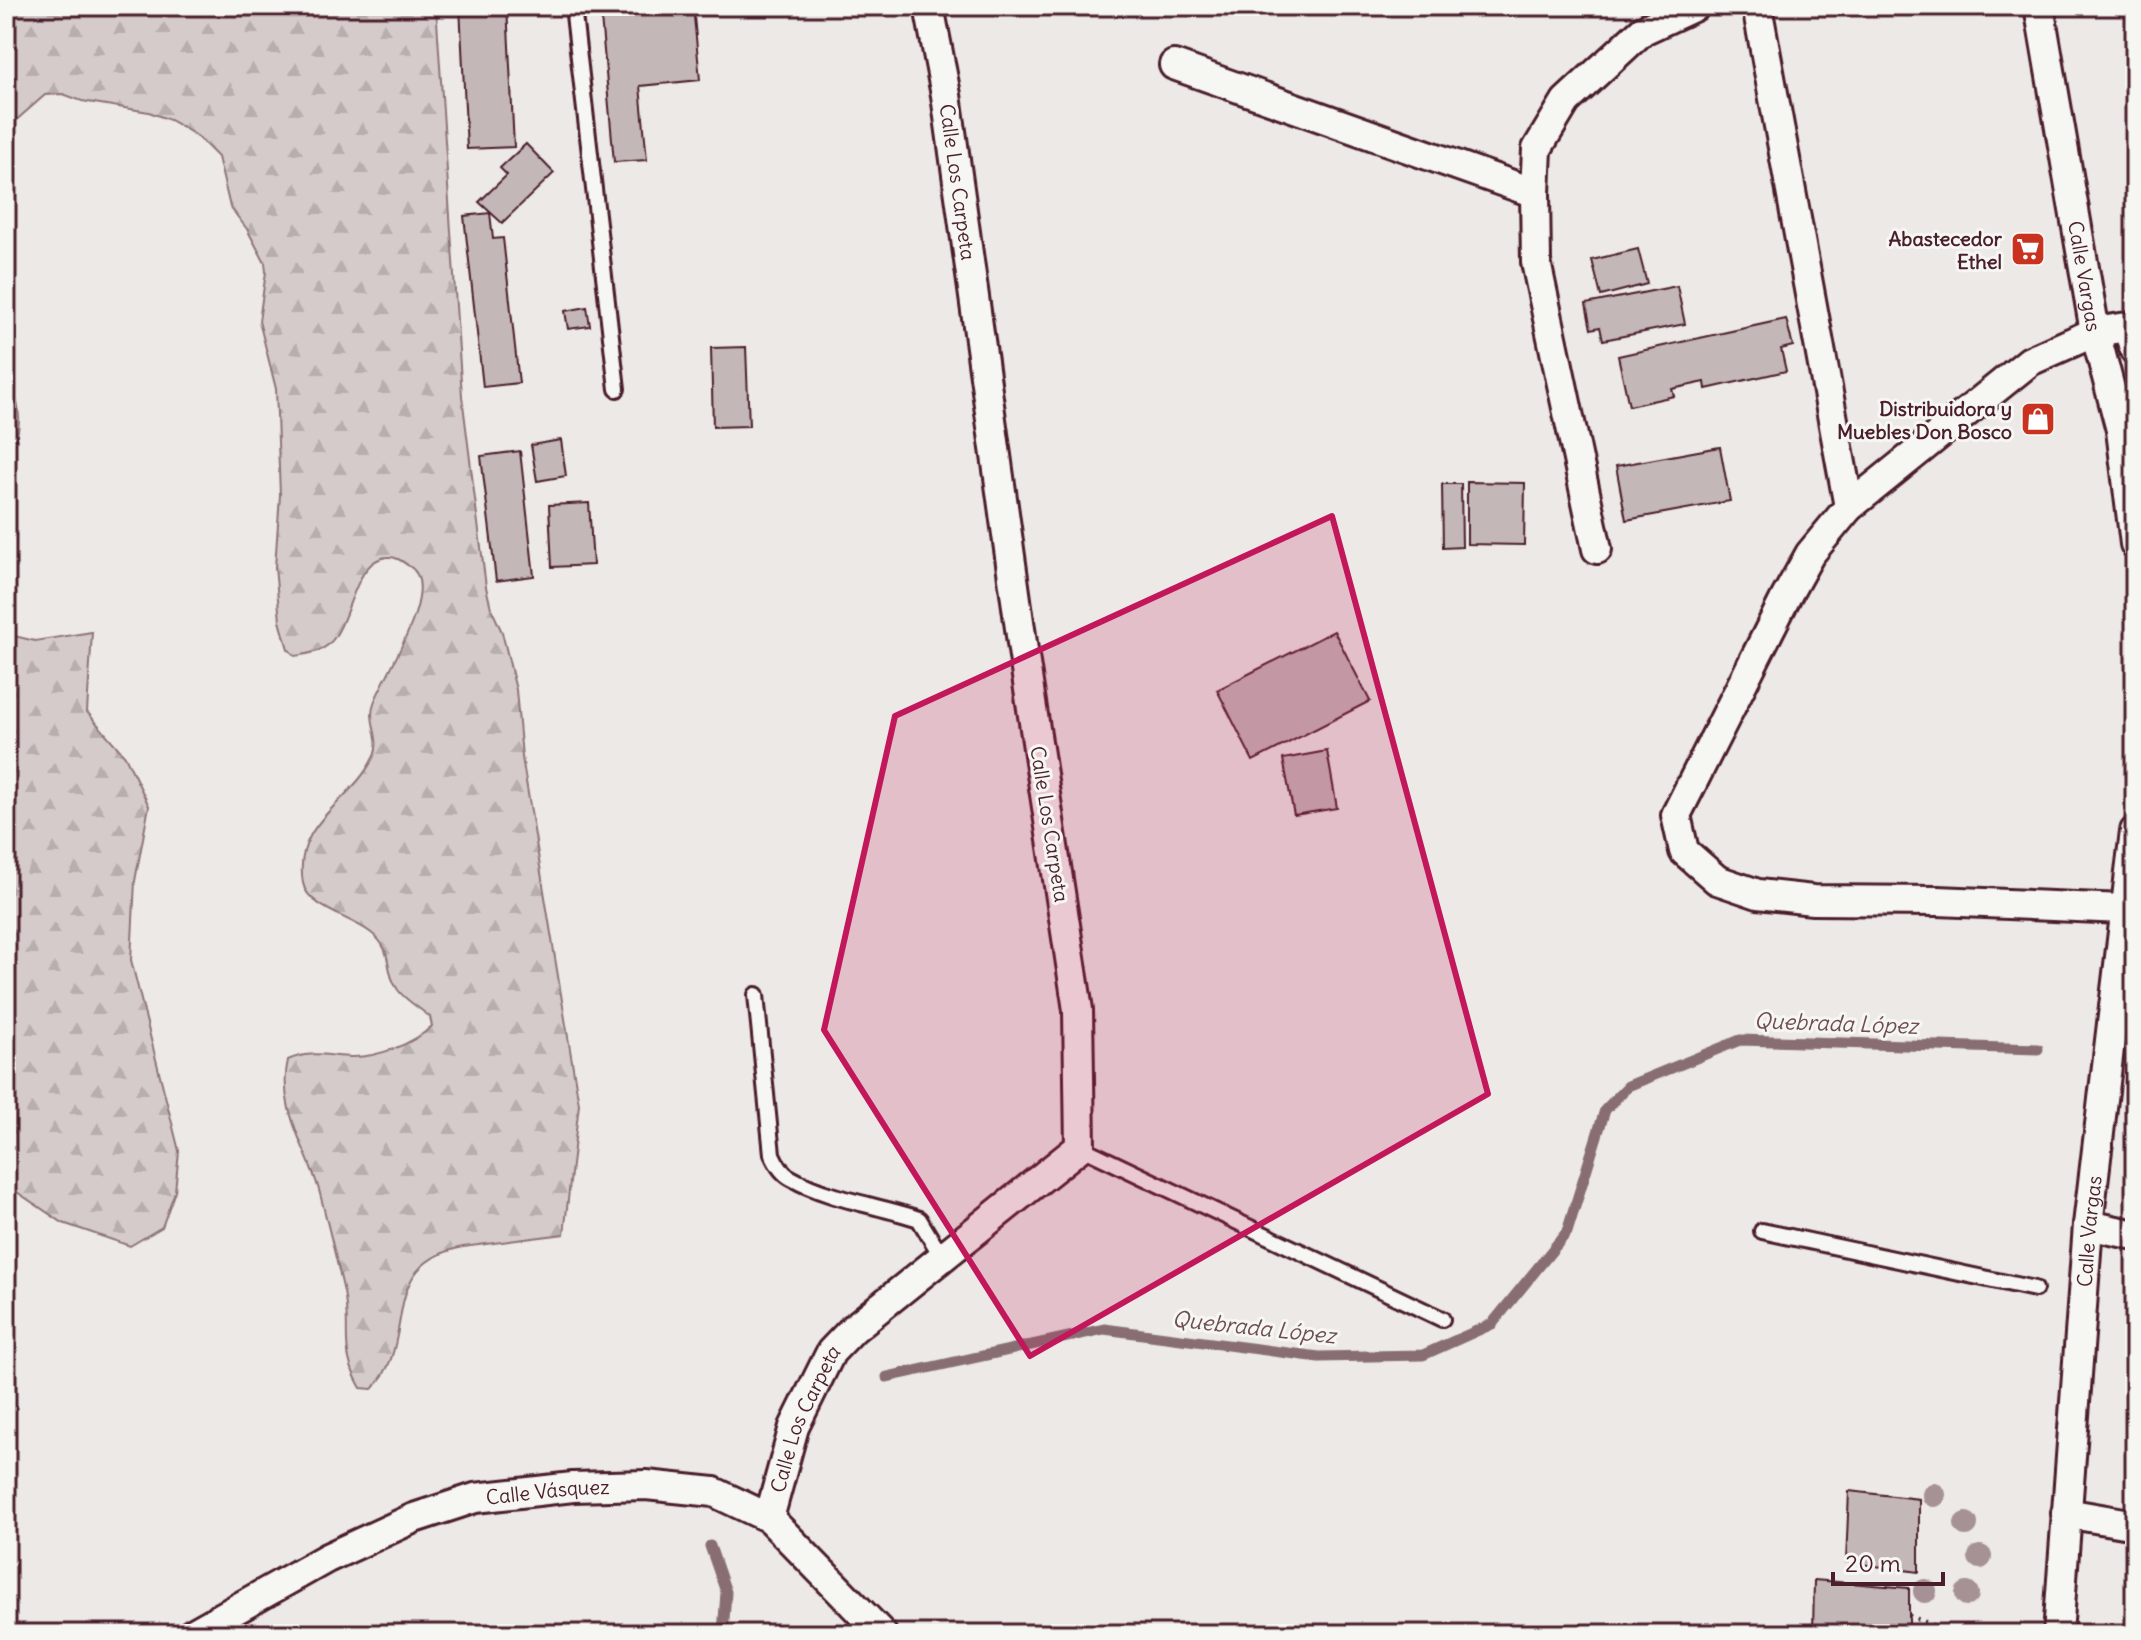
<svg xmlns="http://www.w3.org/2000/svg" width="2141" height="1640" font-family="Delius,sans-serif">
	<defs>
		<pattern id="forest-firs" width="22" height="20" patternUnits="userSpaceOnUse" patternTransform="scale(2)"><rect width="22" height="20" fill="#d4cbca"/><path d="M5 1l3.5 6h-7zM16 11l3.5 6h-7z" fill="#b8aeae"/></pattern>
	</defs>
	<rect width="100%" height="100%" fill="#ece9e6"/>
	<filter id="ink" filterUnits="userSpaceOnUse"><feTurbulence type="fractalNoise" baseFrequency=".0125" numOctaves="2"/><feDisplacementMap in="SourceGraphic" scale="16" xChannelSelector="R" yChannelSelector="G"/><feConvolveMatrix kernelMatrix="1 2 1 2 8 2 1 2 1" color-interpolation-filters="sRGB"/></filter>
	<g filter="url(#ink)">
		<!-- forest -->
		<path fill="url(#forest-firs)" stroke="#8f757a" stroke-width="2" d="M6,6L72,11L90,6H436L462,396L486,587L491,608L502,632L516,690L522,757L579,1104L564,1234L463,1247C374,1265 420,1342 372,1389L361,1388C338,1349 352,1331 344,1292C336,1258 328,1224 319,1190C306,1146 277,1108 288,1060C308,1050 329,1056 350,1057C376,1058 414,1044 432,1026L430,1017C420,1008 405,1000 398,990C383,969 395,950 370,932C352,918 307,907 303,883C292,821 353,803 374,756C382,739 367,721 374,703C384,675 444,586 409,566C402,561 395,556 387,557C353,560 351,623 329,644C319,653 307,654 295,656L288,649L280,621L275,567L280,495L276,389L259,321L266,272L265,263L247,229L230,207L218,157L197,136L170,120L149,112L82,101L63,94L45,95L6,129Z
			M6,377C24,407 23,432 6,462Z
			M92,632L87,712L125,756L149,806L135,881L131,960L179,1151L175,1191L162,1227L130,1246L63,1223L14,1190L6,1170V634L35,641Z"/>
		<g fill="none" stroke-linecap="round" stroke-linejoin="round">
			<!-- stream -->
			<path stroke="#886e73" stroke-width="11" d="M2129,1049H2135
				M887,1377L1104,1329L1319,1357L1423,1355L1492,1324L1567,1232L1605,1110L1628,1086L1740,1040L2038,1049
				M710,1546L726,1592L723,1634"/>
		</g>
		<!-- building -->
		<path fill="#c4b7b7" stroke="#4a1f2b" stroke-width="2" d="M460,6H507L514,147L467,149Z
			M600,6H693L700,80L640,86L647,160L614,162Z
			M526,144L554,173L502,223L479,202L507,175L500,168Z
			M490,213L493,239L503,238L519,383L483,387L464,216Z
			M1638,249L1647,284L1601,296L1592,260Z
			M1677,286L1685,324L1603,340L1600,327L1591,329L1586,304Z
			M587,307L590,326L568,329L565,311Z
			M1786,319L1793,346L1781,349L1786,371L1706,389L1705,382L1672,389L1674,396L1629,406L1618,356Z
			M746,347L749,426L713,427L711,348Z
			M561,440L566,476L537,481L531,445Z
			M1720,447L1730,501L1626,520L1616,466Z
			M520,451L534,576L496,581L481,456Z
			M1467,482L1525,483L1524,545L1467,544Z
			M1442,484H1461L1462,547L1443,548Z
			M589,503L593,565L552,567L549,505Z
			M1334,631L1370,701L1253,761L1217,690Z
			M1327,751L1337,808L1294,815L1283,759Z
			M1849,1491L1919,1499V1572L1846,1562Z
			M1814,1580L1909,1588V1634H1813Z"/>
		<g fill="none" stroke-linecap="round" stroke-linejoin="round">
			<!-- service casing -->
			<g stroke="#4a1f2b" stroke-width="20">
				<path id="service" d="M573,6L617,389
					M756,995L772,1154C776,1163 783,1174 791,1178C830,1200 878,1205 919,1219L943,1259
					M1080,1147L1442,1319
					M1762,1231L2035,1289"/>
			</g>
			<!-- minor casing -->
			<g stroke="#4a1f2b" stroke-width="34">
				<g id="minor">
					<path d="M1757,6L1849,507"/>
					<path id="s1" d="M2039,6L2095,332L2121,430L2135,544"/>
					<path d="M1174,65L1535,193"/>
					<path d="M1597,549L1536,262L1535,193L1537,149L1566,101L1643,30L1695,6"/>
					<path d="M2124,909L1938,901L1813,900L1758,894L1717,880L1684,851L1676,815L1786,597L1810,554L1849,507L2030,361L2095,332L2127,327L2135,350"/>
					<path d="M2088,1225L2135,1235"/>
					<path d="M2066,1513L2135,1525"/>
					<path id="s2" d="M769,1518L794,1427L831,1352L853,1329L1080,1147L1078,1010L1023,650L946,95L929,6"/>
					<path id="s3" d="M192,1634L327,1558L414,1518L475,1498L573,1487L646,1485L714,1492L769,1518L882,1634"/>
					<path id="s4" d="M2058,1634L2088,1225L2135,831"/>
				</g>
			</g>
			<!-- path -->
			<path stroke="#4a1f2b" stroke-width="5" stroke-dasharray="2 6" stroke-linecap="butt" d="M1909,1616L1954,1634"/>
			<!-- service -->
			<use href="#service" stroke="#f6f6f2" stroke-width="14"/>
			<!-- minor -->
			<use href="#minor" stroke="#f6f6f2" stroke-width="28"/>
		</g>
		<!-- trees -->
		<g fill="#a69295">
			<circle cx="1934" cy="1495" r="12"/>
			<circle cx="1966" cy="1524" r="12"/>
			<circle cx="1980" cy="1557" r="12"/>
			<circle cx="1925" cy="1591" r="12"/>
			<circle cx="1967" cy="1594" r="12"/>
		</g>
	</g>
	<!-- marked area -->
	<path fill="#c2185b" fill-opacity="0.2" stroke="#c2185b" stroke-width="6" stroke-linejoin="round" d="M1332,516L1488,1094L1030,1356L824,1030L895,716Z"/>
	<!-- icons -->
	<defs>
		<g id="supermarket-square" transform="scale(1.8)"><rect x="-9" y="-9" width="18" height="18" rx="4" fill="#c8321e" stroke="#f6f6f2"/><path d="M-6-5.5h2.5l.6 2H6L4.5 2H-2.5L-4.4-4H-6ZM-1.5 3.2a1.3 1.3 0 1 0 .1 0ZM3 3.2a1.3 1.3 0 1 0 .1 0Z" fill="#fff"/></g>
		<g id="shop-square" transform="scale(1.8)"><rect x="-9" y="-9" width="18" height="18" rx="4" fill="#c8321e" stroke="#f6f6f2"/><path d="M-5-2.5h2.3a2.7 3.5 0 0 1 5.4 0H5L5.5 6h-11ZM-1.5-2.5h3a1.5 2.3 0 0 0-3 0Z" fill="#fff"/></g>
	</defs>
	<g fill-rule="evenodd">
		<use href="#supermarket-square" x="2028" y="249"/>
		<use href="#shop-square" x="2038" y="419"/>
	</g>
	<g text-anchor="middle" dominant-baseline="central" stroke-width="6" stroke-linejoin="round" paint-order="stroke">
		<!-- street labels -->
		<g font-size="20" fill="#4a1f2b" stroke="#f6f6f2">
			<text transform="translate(958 182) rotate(82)">Calle Los Carpeta</text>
			<text stroke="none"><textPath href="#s1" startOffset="274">Calle Vargas</textPath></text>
			<text transform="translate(1050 824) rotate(81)">Calle Los Carpeta</text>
			<text stroke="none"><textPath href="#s4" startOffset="404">Calle Vargas</textPath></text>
			<text stroke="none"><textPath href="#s2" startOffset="106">Calle Los Carpeta</textPath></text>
			<text stroke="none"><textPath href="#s3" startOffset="388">Calle Vásquez</textPath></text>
		</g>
		<!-- poi labels -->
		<g font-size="20" font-weight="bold" fill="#4a1f2b" stroke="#f6f6f2" text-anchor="end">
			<text x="2002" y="238">Abastecedor<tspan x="2002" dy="23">Ethel</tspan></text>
			<text x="2012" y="408">Distribuidora y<tspan x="2012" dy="23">Muebles Don Bosco</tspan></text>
		</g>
		<!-- water labels -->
		<g font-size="22" font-style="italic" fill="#6e4d55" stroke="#f6f6f2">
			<text transform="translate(1836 1023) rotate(2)">Quebrada López</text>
			<text transform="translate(1254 1327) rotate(6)">Quebrada López</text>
		</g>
	</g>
	<!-- margin -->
	<rect width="2141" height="1640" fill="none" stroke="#f6f6f2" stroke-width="32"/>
	<rect x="16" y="16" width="2109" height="1608" fill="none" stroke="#4a1f2b" stroke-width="3" filter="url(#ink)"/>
	<!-- scale -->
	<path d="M1833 1572v12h110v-12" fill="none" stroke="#4a1f2b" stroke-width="4"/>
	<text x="1845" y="1572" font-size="24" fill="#4a1f2b" stroke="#f6f6f2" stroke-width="6" paint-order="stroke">20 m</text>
</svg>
